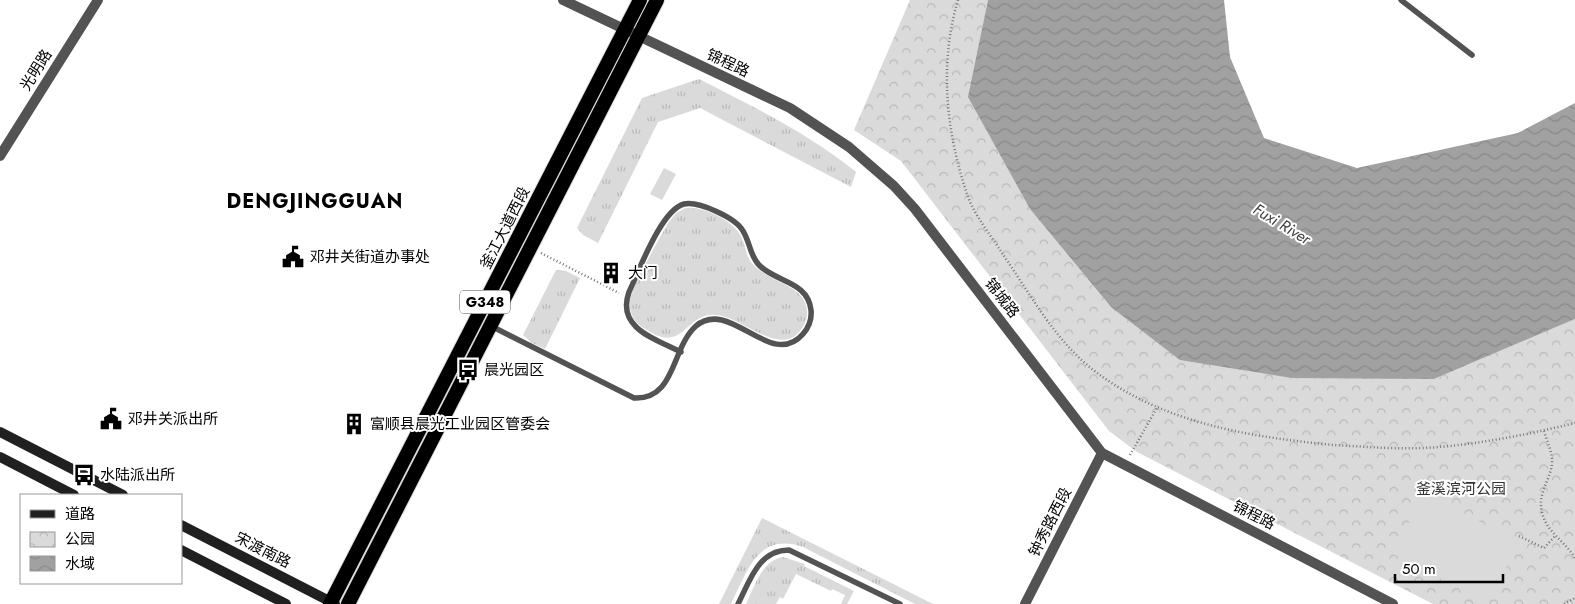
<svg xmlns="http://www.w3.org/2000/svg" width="1575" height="604" font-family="Jost,'Noto Sans SC',sans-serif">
	<defs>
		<pattern id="grass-tufts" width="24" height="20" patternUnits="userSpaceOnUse" patternTransform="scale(1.25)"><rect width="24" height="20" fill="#dadada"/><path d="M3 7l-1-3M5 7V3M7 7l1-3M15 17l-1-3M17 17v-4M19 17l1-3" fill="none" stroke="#b9b9b9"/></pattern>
		<pattern id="park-crowns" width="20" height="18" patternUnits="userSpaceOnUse" patternTransform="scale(1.25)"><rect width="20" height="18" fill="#dadada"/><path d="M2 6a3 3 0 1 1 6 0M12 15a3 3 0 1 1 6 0" fill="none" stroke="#b9b9b9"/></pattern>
		<pattern id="water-waves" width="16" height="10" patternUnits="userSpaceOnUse" patternTransform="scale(1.25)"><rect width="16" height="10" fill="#a1a1a1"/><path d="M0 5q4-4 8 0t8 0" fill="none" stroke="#898989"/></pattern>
	</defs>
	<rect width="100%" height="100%" fill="#fff"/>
	<!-- grass -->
	<path fill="url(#grass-tufts)" d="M699,79C754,107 808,133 856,172L851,187L700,108L658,122L598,243L583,235L577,228L642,98Z
		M686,208C701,206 730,219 739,233C744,240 745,249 748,257C760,283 810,282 807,315C806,321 803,328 799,332C776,358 737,310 709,315C685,319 682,349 652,333C646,329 638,326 634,319C631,314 629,307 630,301C632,285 659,240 668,223L676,213Z
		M556,270L566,271L580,278L545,349L532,343L523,335Z
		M762,518L933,604H915L803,547C758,531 747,572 731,604H719Z
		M783,557L805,564L804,566L854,591L847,604H841L845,595L832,589L831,591L796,574L783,599L780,597L776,604H746C754,587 762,560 783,557Z"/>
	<!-- park -->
	<path fill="url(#park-crowns)" d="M910,0H988L969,97L1030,209L1111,307L1434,379L1575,319V604H1433L1137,452L1109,431L901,161L854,130Z"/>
	<!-- pitch -->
	<path fill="#dadada" d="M664,168L676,174L662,200L650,194Z
		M1424,493L1519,542L1488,603L1393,554Z"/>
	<!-- water -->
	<path fill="url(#water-waves)" d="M988,0H1224L1230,57L1264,138L1357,168L1518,133L1575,103V319L1434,379L1292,378L1180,360L1111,307L1030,209L968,97Z"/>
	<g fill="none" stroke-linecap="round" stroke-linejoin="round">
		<!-- trunk casing -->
		<g stroke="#dbdbdb" stroke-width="16">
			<path id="trunk" d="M330,604L640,0
				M348,604L657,0"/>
		</g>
		<!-- path -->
		<path stroke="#757575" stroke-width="2.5" stroke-dasharray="1 2.5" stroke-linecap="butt" d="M958,0C939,63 946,132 967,194C974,215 990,234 1002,253C1029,292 1054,339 1092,369C1161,423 1249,437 1334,445C1369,447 1404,450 1439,447C1485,443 1530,434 1575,423
			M541,253L619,293
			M1544,431C1547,442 1553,453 1552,464C1550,481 1537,494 1542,512C1546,532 1565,541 1575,558
			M1130,455L1158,406
			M1519,536L1544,548L1556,535
			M1564,604L1575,598"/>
		<!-- service -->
		<path stroke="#535353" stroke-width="5.5" d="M1401,0L1472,55
			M491,326L634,398C676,400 671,348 696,326C730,297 771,371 803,334C809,327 812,319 811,310C808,281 775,282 759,265C750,256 750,242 743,231C736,218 699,201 684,204C661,210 639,271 629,292C616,328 655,339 681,352
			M738,604C750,581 758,550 789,550L900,604"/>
		<!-- tertiary -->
		<path stroke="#535353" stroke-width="10" d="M563,0L790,108L849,147L894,186L915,209L1102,453L1393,604
			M0,156L98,0
			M1025,604L1102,453"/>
		<!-- secondary -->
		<path stroke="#202020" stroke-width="10" d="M0,432L123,495
			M0,457L74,495
			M181,525L335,604
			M181,550L286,604"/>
		<!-- trunk -->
		<use href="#trunk" stroke="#000" stroke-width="14"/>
	</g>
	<!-- icons -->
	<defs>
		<g id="civic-bare" transform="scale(1.725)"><path d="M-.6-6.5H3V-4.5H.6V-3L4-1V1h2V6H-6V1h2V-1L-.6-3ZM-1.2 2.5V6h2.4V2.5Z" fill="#000" stroke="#fff" stroke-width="2.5" paint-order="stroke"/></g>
		<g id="building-bare" transform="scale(1.725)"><path d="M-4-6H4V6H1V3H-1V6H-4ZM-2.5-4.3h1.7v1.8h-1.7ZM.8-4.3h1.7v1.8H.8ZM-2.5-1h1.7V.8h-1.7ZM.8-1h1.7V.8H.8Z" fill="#000" stroke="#fff" stroke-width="2.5" paint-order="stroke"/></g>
		<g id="bus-bare" transform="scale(1.725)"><path d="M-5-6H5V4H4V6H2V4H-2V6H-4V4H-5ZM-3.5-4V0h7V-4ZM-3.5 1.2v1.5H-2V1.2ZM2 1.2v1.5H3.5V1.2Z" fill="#000" stroke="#fff" stroke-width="2.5" paint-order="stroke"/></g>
	</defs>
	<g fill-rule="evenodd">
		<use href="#civic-bare" x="293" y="257"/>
		<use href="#building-bare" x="611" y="273"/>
		<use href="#bus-bare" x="468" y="370"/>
		<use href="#civic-bare" x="111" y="419"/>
		<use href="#building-bare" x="354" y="424"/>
		<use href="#bus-bare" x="84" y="475"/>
	</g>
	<g text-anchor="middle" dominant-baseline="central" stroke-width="4" stroke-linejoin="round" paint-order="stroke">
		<!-- shield labels -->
		<rect fill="#fff" stroke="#4c4c4c" stroke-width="1" x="460" y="290.5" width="50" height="23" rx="4"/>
		<g font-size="14" font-weight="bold" fill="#000">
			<text x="485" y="302">G348</text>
		</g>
		<!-- street labels -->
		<g font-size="15" fill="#000" stroke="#fff">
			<text transform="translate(728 63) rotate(25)">锦程路</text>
			<text transform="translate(36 70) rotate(-58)">光明路</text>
			<text transform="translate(505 228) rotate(-63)">釜江大道西段</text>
			<text transform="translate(1002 298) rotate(52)">锦城路</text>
			<text transform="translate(1254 515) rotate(27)">锦程路</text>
			<text transform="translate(1050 522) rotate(-63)">钟秀路西段</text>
			<text transform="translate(263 550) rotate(27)">宋渡南路</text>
		</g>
		<!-- poi labels -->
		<g font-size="15" fill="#000" stroke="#fff" text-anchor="start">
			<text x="310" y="257">邓井关街道办事处</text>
			<text x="628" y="273">大门</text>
			<text x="484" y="370">晨光园区</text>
			<text x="128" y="419">邓井关派出所</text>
			<text x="370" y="424">富顺县晨光工业园区管委会</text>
			<text x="100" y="475">水陆派出所</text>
		</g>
		<!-- park labels -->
		<g font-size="15" fill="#313131" stroke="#fff">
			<text x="1461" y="489">釜溪滨河公园</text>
		</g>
		<!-- water labels -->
		<g font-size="16" font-style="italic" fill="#424242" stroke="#fff">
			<text transform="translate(1282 224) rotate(31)">Fuxi River</text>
		</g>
		<!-- district labels -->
		<g font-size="20" font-weight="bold" letter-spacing="1" fill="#000" stroke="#fff">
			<text x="315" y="201">DENGJINGGUAN</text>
		</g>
	</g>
	<!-- legend -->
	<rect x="20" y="494" width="162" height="90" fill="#ffffff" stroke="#999999"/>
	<rect x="30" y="510" width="25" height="8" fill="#202020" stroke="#999999"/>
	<text x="65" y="519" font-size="15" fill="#000000">道路</text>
	<rect x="30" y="532" width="25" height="15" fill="url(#park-crowns)" stroke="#999999"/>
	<text x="65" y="544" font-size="15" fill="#000000">公园</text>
	<rect x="30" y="556" width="25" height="15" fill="url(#water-waves)" stroke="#999999"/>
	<text x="65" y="569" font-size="15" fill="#000000">水域</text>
	<!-- scale -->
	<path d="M1395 574v8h108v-8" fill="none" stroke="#000000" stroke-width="2.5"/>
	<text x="1402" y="574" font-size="15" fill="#000000" stroke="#ffffff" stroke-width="4" paint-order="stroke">50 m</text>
</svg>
